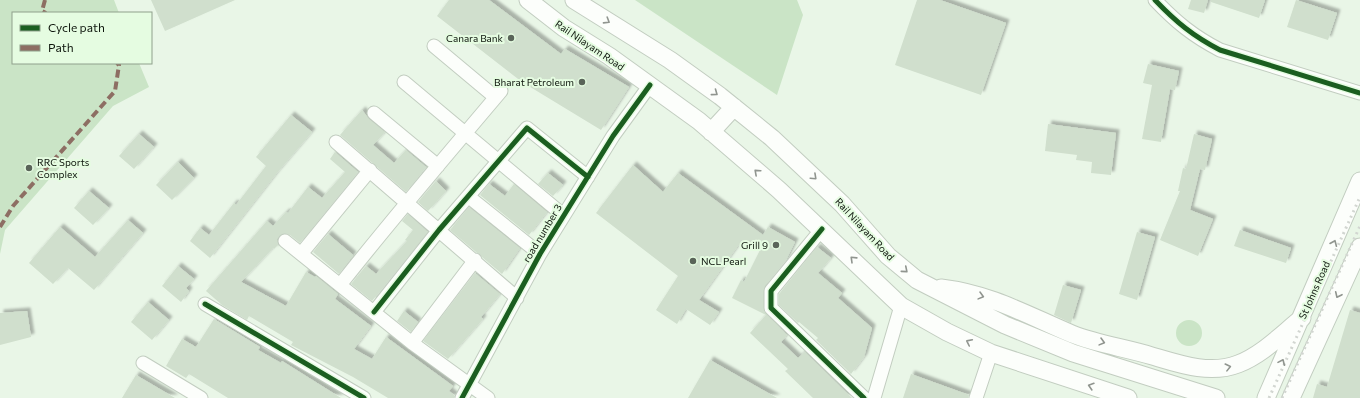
<svg xmlns="http://www.w3.org/2000/svg" width="1360" height="398" font-family="Commissioner,sans-serif">
	<defs>
		<filter id="shadow"><feDropShadow dx="3.5" dy="-3.5" stdDeviation="1" flood-color="#0004"/></filter>
	</defs>
	<rect width="100%" height="100%" fill="#e9f6e7"/>
	<!-- green -->
	<path fill="#cae4c6" d="M0,0H114L119,13H13V63H139L149,87L113,106L5,230L0,254Z
		M635,0H797L803,15L777,95Z
		M1176 333a13 13 0 1 1 26 0a13 13 0 1 1-26 0Z"/>
	<!-- building -->
	<path fill="#d0dfcd" filter="url(#shadow)" d="M151,0H235L165,31Z
		M449,0H489L561,54L565,49L629,87L601,130L522,82L437,16Z
		M917,0H940L1006,23L981,95L895,65Z
		M1191,0H1208L1204,13L1188,9Z
		M1211,0H1265L1259,18L1211,2Z
		M1296,0L1337,13L1328,40L1287,27Z
		M1148,64L1179,71L1175,90L1170,89L1161,142L1142,139L1152,85L1143,83Z
		M362,110L369,119L385,132L373,145L394,163L406,150L426,167L406,192L340,135Z
		M291,115L312,132L276,174L210,258L190,241L200,228L209,235L234,203L236,205L266,166L256,157Z
		M1048,124L1116,133L1111,175L1091,173L1092,162L1076,160L1077,155L1045,151Z
		M139,134L154,147L134,169L119,156Z
		M1194,134L1212,139L1205,170L1200,169L1190,210L1213,219L1198,256L1160,240L1180,191H1178L1183,168L1186,169Z
		M335,152L358,172L300,243L290,235L282,234L277,239L278,245L274,249L273,248L241,282L286,306L306,272L315,277L316,276L338,294L335,299L371,326L354,349L372,359L386,337L453,386L449,391L455,396L454,398H388L353,377L291,345L293,342L249,316L247,320L222,305L206,291L267,221L273,226L286,212L288,213L308,187L322,198L345,172L330,159Z
		M178,162L194,178L172,200L156,185Z
		M633,165L663,192L678,173L763,235L768,227L795,242L786,260L765,286L764,311L787,335L781,342L798,358L805,352L852,398H813L785,371L788,369L750,333L766,315L732,298L741,280L744,282L760,250L742,240L699,300L719,312L710,325L686,309L677,324L656,310L678,276L596,213Z
		M548,173L563,185L553,196L538,184Z
		M436,181L446,191L428,211L418,202Z
		M489,184L505,196L514,184L547,212L529,235L480,195Z
		M89,191L109,208L93,225L74,208Z
		M469,207L520,248L502,274L450,230Z
		M408,214L428,232L372,301L351,284L366,266L376,274L407,241L405,240L413,230L402,221Z
		M128,220L143,233L94,290L68,268L53,284L29,263L60,227L95,257Z
		M1240,230L1291,248L1286,263L1234,246Z
		M1137,232L1155,237L1137,300L1119,294Z
		M328,234L353,255L339,274L313,252Z
		M817,247L831,258L818,273L842,293L838,298L872,328L864,357L851,374L816,340L818,338L799,322L798,323L779,305V294Z
		M178,266L194,279L186,288L189,291L181,302L162,286Z
		M475,273L500,294L481,317L483,319L448,359L423,341Z
		M1063,285L1081,290L1071,323L1054,315Z
		M148,302L169,320L152,340L131,322Z
		M1350,310L1360,313V398H1313L1317,384L1327,387Z
		M27,311L31,337L0,345V313Z
		M404,311L418,322L411,332L397,321Z
		M214,319L260,347L258,350L281,363L282,361L341,398H228L189,374L186,378L166,366L182,339L196,347Z
		M710,360L777,398H688Z
		M911,374L969,395L968,398H903Z
		M136,375L175,398H122Z"/>
	<g fill="none" stroke-linecap="round" stroke-linejoin="round">
		<!-- minor casing -->
		<g stroke="#c2cdc0" stroke-width="15">
			<path id="minor" d="M1155,0C1176,22 1193,36 1220,50L1360,93
				M434,46L495,97
				M404,82L563,215
				M374,113L438,166
				M336,142L517,298
				M469,197L540,254
				M822,229L771,291V308L864,398
				M285,241L412,343L488,398
				M301,254L370,170
				M340,285C392,219 447,155 501,91
				M205,304L364,398
				M374,312L439,230L527,128L588,177
				M412,343L475,260
				M143,363L201,398
				M462,398L540,254L613,136L650,85
				M874,398L901,306
				M976,398L991,353"/>
		</g>
		<!-- major casing -->
		<g stroke="#c2cdc0" stroke-width="19">
			<path id="major" d="M528,0L564,28L609,56L699,121L779,190L901,306L947,332L991,353L1128,398
				M574,0L670,60L720,96L772,138L842,204L888,256L917,280L1005,325L1073,353L1216,398
				M711,132L734,107
				M941,288C991,294 1027,315 1072,334C1097,344 1126,348 1152,356C1179,364 1210,375 1238,364C1262,355 1282,334 1302,318
				M1266,398L1360,181
				M1291,398L1360,247"/>
		</g>
		<!-- minor -->
		<use href="#minor" stroke="#fcfefb" stroke-width="13"/>
		<!-- major -->
		<use href="#major" stroke="#fcfefb" stroke-width="17"/>
		<!-- rail -->
		<path stroke="#d2d6d1" stroke-width="3" stroke-dasharray="2 4" stroke-linecap="butt" d="M1269,398L1360,197
			M1282,398L1360,226"/>
		<!-- quiet -->
		<path stroke="#8d6e63" stroke-width="4" stroke-dasharray="8 4" stroke-linecap="butt" d="M45,0L42,11L46,13
			M0,227L13,206L115,91L119,65L117,63"/>
		<!-- cycleway casing -->
		<g stroke="#e5fce1" stroke-width="8">
			<path id="cycleway" d="M1155,0C1176,22 1193,36 1220,50L1360,93
				M822,229L771,291V308L864,398
				M205,304L364,398
				M374,312L439,230L527,128L588,177
				M462,398L540,254L613,136L650,85"/>
		</g>
		<!-- cycleway -->
		<use href="#cycleway" stroke="#1b5e20" stroke-width="5"/>
	</g>
	<!-- one-way arrows -->
	<defs><path id="oneway-chevron" d="M-2-3.5L2.5 0L-2 3.5" fill="none" stroke-width="1.6" stroke-linecap="round" stroke-linejoin="round"/></defs>
	<g stroke="#90958f">
		<use href="#oneway-chevron" transform="translate(607 21) rotate(32)"/>
		<use href="#oneway-chevron" transform="translate(715 93) rotate(36)"/>
		<use href="#oneway-chevron" transform="translate(757 172) rotate(-138)"/>
		<use href="#oneway-chevron" transform="translate(814 177) rotate(43)"/>
		<use href="#oneway-chevron" transform="translate(1334 243) rotate(-67)"/>
		<use href="#oneway-chevron" transform="translate(853 259) rotate(-136)"/>
		<use href="#oneway-chevron" transform="translate(905 270) rotate(40)"/>
		<use href="#oneway-chevron" transform="translate(1338 295) rotate(115)"/>
		<use href="#oneway-chevron" transform="translate(981 296) rotate(15)"/>
		<use href="#oneway-chevron" transform="translate(969 342) rotate(-154)"/>
		<use href="#oneway-chevron" transform="translate(1102 342) rotate(15)"/>
		<use href="#oneway-chevron" transform="translate(1282 362) rotate(-66)"/>
		<use href="#oneway-chevron" transform="translate(1228 367) rotate(-14)"/>
		<use href="#oneway-chevron" transform="translate(1091 386) rotate(-163)"/>
	</g>
	<!-- markers -->
	<g fill="#5a6459" stroke="#e5fce1" stroke-width="1.5">
		<circle cx="511" cy="38" r="4"/>
		<circle cx="582" cy="82" r="4"/>
		<circle cx="29" cy="168" r="4"/>
		<circle cx="776" cy="245" r="4"/>
		<circle cx="693" cy="261" r="4"/>
	</g>
	<g text-anchor="middle" dominant-baseline="central" stroke-width="4" stroke-linejoin="round" paint-order="stroke">
		<!-- poi labels -->
		<g font-size="10" fill="#0d150c" stroke="#e5fce1" text-anchor="end">
			<text x="503" y="38">Canara Bank</text>
			<text x="574" y="82">Bharat Petroleum</text>
			<text x="37" y="162" text-anchor="start">RRC Sports<tspan x="37" dy="12">Complex</tspan></text>
			<text x="768" y="245">Grill 9</text>
			<text x="701" y="261" text-anchor="start">NCL Pearl</text>
		</g>
		<!-- street labels -->
		<g font-size="10" fill="#0d150c" stroke="#e5fce1">
			<text transform="translate(590 45) rotate(34)">Rail Nilayam Road</text>
			<text transform="translate(865 229) rotate(47)">Rail Nilayam Road</text>
			<text transform="translate(542 233) rotate(-59)">road number 3</text>
			<text transform="translate(1314 290) rotate(-66)">St Johns Road</text>
		</g>
	</g>
	<!-- legend -->
	<rect x="12" y="12" width="140" height="52" fill="#e5fce1" stroke="#8fa08c"/>
	<rect x="20" y="25" width="20" height="6" fill="#1b5e20" stroke="#8fa08c"/>
	<text x="48" y="32" font-size="12" fill="#0d150c">Cycle path</text>
	<rect x="20" y="45" width="20" height="6" fill="#8d6e63" stroke="#8fa08c"/>
	<text x="48" y="52" font-size="12" fill="#0d150c">Path</text>
</svg>
